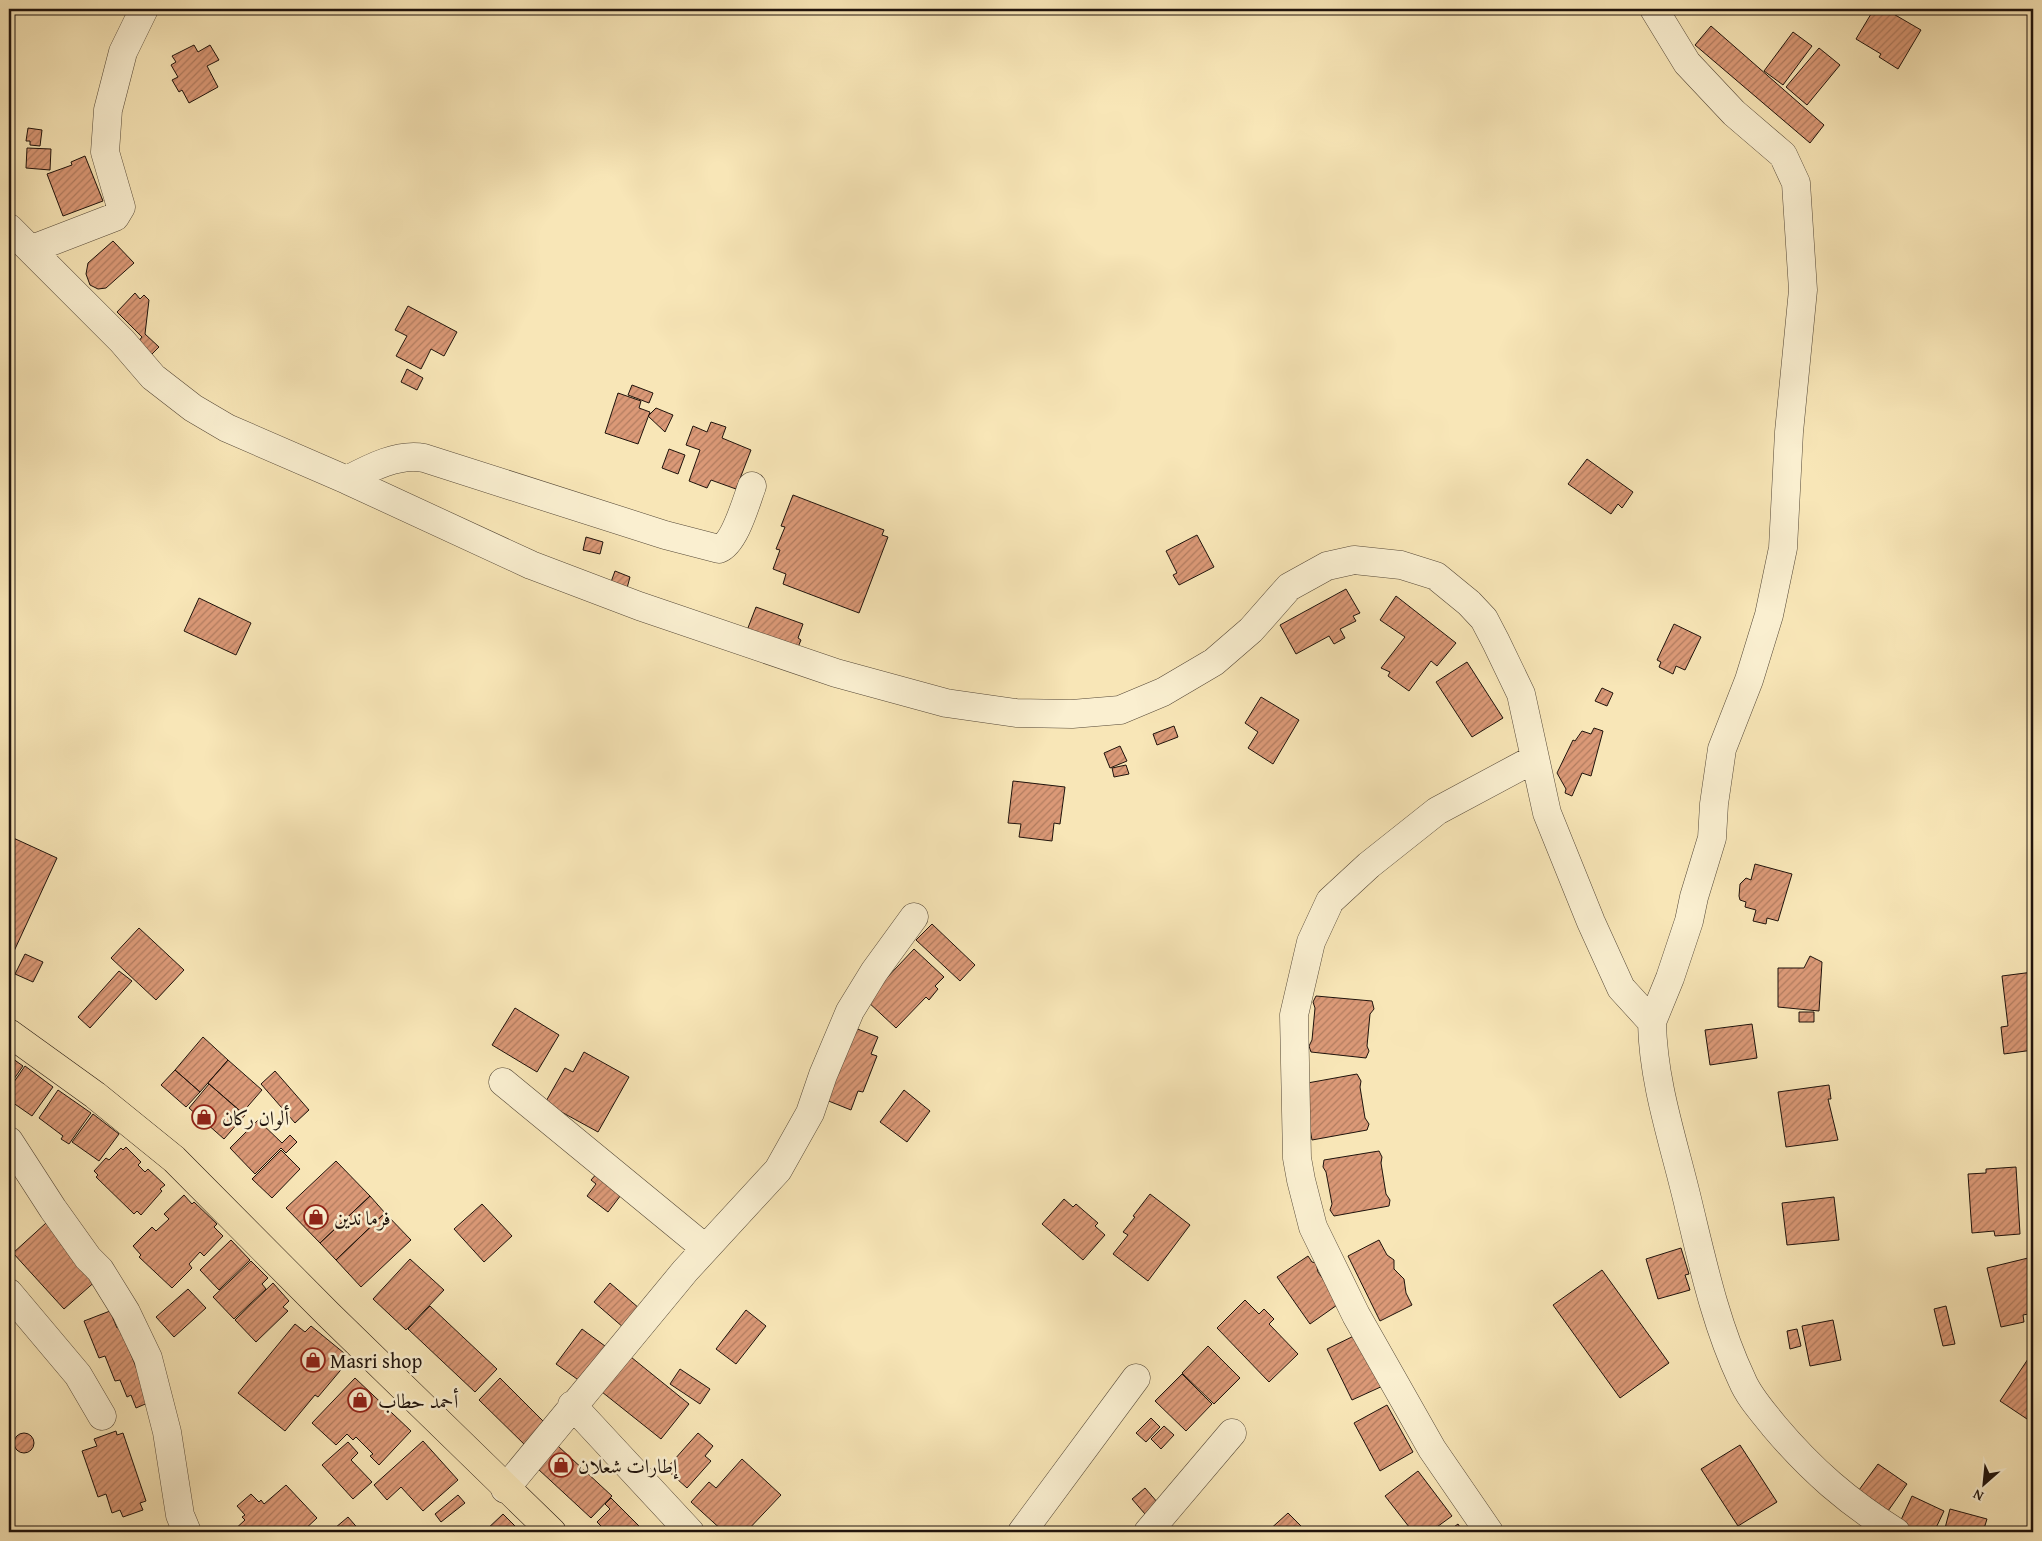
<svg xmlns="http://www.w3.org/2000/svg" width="2042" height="1541" font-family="'Gentium Book Plus',Amiri,serif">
	<defs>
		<pattern id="building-hatch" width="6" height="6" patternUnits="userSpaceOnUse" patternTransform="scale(1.25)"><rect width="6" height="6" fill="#db9977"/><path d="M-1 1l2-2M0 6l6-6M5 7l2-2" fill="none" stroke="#b17c60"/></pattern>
	</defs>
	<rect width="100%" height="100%" fill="#f8e6b7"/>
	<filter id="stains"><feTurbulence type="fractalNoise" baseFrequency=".004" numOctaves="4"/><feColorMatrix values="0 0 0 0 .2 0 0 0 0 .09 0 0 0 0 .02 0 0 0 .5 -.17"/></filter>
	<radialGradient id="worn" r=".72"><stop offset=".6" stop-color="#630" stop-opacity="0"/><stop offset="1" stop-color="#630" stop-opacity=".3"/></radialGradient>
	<!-- building -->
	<path fill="url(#building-hatch)" stroke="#1f130c" d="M1874,9H1885L1921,30L1898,69L1879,57L1881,54L1856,39Z
		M1711,26L1824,125L1810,143L1695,45Z
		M1793,32L1812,46L1783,85L1764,71Z
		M194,45L198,52L210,45L219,60L207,66L218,87L189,103L182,90L179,92L172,80L178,77L171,65L176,62L172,56Z
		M1819,48L1840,65L1807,105L1786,87Z
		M28,128L42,130L40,146L30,145V141H26Z
		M27,148L51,149L50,170L26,168Z
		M85,156L103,201L63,216L47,174L72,165L71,162Z
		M113,241L134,263L106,288L98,289L90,285L86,274L88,263Z
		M135,293L140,299L144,295L149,300L145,334L159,347L151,355L138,342L142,337L117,312Z
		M408,306L457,332L444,356L431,349L421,369L396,356L407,336L395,330Z
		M407,369L423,378L417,390L401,382Z
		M632,385L653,393L649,403L628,395Z
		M618,393L641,401L639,408L650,412L638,444L605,433Z
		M656,408L673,415L665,432L648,416Z
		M711,422L726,427L722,438L751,450L736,489L711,480L707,488L689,481L700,450L686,445L693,426L707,432Z
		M669,449L685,455L678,474L662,468Z
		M1587,459L1633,492L1622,508L1618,504L1611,514L1568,484Z
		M793,495L884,530L882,535L888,537L859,613L783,584L786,574L773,569L780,550L776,549L785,527L781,526Z
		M1197,535L1214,567L1179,585L1173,575L1177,573L1166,551Z
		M586,537L603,542L600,554L583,550Z
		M615,571L630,577L627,588L611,582Z
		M1346,589L1360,613L1353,616L1356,621L1340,629L1345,638L1334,644L1329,636L1296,654L1280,625Z
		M1396,596L1456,643L1437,666L1431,661L1409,691L1388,676L1390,672L1381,668L1405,637L1380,620Z
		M199,598L251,623L236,655L184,631Z
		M756,607L803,624L798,638L801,640L796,652L746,633Z
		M1674,624L1701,637L1685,670L1676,666L1673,674L1659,667L1661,662L1657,660Z
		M1467,662L1503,718L1472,737L1436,682Z
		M1602,688L1613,693L1607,706L1595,701Z
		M1261,697L1299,720L1273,764L1248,748L1258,732L1245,723Z
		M1174,726L1178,737L1157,745L1153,734Z
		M1594,728L1603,731L1591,776L1582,773L1572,796L1565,793L1566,789L1557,773L1573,740L1575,741L1582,731L1591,734Z
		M1120,746L1127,761L1110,768L1104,753Z
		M1126,765L1129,774L1114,777L1112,768Z
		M1013,781L1065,787L1060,824L1054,823L1052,841L1019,837L1021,824L1008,823Z
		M9,836L57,858L9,962Z
		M1755,864L1792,874L1778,921L1767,918L1766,924L1753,921L1756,910L1745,907L1746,902L1740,900L1739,896L1740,884L1746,878L1751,880Z
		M932,924L975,965L960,981L916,940Z
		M139,928L184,970L156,1000L111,958Z
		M914,949L944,977L935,986L938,989L929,1000L926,997L896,1028L866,1000Z
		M25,954L43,962L33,982L15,974Z
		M1810,956L1822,962L1819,1011L1778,1007V968H1804Z
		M119,971L132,981L90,1028L78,1017Z
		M2033,972V1050L2004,1054L2001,1027L2008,1026L2002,976Z
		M1316,996L1372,1001L1374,1009L1370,1014L1367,1046L1369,1051L1366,1058L1311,1052L1309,1046L1312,1040L1315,1008L1313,1002Z
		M515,1008L559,1035L537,1072L492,1045Z
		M1799,1012H1814V1022H1799Z
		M1752,1024L1757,1058L1710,1065L1705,1030Z
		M855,1028L878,1037L871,1054L877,1056L863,1092L858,1091L851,1110L826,1100Z
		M203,1037L228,1060L200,1092L175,1070Z
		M584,1052L629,1077L598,1132L545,1103L565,1068L573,1072Z
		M9,1056L23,1066L9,1086Z
		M228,1060L262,1090L242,1113L208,1083Z
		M25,1066L53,1087L32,1116L9,1100V1089Z
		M175,1070L200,1092L186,1107L161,1085Z
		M275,1071L309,1110L295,1123L261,1084Z
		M1357,1074L1361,1081L1360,1087L1365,1118L1369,1124L1367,1130L1312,1140L1302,1084Z
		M209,1084L245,1115L224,1139L189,1108Z
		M1829,1085L1831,1099H1828L1838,1140L1786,1147L1778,1092Z
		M58,1090L91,1113L69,1144L61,1139L63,1136L39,1118Z
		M904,1090L930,1111L907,1142L880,1122Z
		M93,1114L119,1134L99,1161L72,1142Z
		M258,1120L282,1143L290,1135L297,1142L286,1153L281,1148L255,1174L230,1148Z
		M126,1147L141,1162L138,1165L145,1172L148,1169L165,1185L160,1189L162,1191L141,1215L137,1211L134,1214L96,1177L98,1175L94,1171L106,1158L109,1160L121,1148L123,1150Z
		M281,1150L300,1169L272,1198L252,1179Z
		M1379,1151L1382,1157L1381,1163L1386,1194L1390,1200L1389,1206L1334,1216L1330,1210L1332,1204L1326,1172L1323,1167L1324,1160Z
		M336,1161L370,1196L320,1243L286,1208Z
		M2016,1167L2020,1234L1995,1236L1994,1231L1972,1233L1968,1174L1986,1173V1169Z
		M599,1171L624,1191L608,1212L587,1196L596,1184L591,1180Z
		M1150,1194L1190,1225L1148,1281L1113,1254L1128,1235L1123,1232L1135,1217L1133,1216Z
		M184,1195L192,1204L194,1202L217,1224L214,1227L223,1236L204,1256L200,1252L189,1264L192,1268L172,1288L139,1257L141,1255L133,1246L152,1227L156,1231L169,1219L164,1214Z
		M370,1196L385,1213L336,1260L320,1243Z
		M1834,1197L1839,1240L1787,1245L1782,1203Z
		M1064,1199L1073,1207L1076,1204L1098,1223L1095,1226L1105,1235L1083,1260L1042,1224Z
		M482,1204L512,1236L484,1262L454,1229Z
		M385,1213L411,1240L361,1287L336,1260Z
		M46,1223L98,1279L64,1309L13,1253Z
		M231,1240L250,1260L219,1290L200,1270Z
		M1379,1240L1387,1255L1394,1260V1269L1404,1279L1406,1293L1412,1305L1380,1321L1348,1256Z
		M1681,1248L1689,1274L1685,1275L1690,1290L1658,1299L1646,1259Z
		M1308,1256L1312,1262L1316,1263L1318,1272L1340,1303L1310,1324L1277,1277Z
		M2028,1258L2033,1281V1313L2023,1315L2024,1322L2001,1327L1987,1268Z
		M410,1259L444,1290L406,1330L373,1299Z
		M251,1261L268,1278L262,1284L266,1289L234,1319L213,1297Z
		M1602,1270L1669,1363L1620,1398L1553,1305Z
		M273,1283L289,1301L283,1307L288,1311L256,1342L235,1320Z
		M610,1283L640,1309L624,1328L594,1302Z
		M188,1289L206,1308L174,1337L156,1317Z
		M1245,1300L1259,1314L1264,1309L1274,1319L1269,1324L1298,1354L1269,1382L1217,1328Z
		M430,1306L497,1369L475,1392L408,1329Z
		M1946,1306L1955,1344L1943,1346L1934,1309Z
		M746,1310L766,1326L736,1364L716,1349Z
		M110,1311L117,1328L120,1327L150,1402L136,1408L131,1395L127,1397L120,1380L115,1381L105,1356L99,1358L84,1321Z
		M1833,1320L1841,1360L1810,1366L1802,1326Z
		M295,1324L305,1332L311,1326L344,1353L339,1360L345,1365L318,1397L315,1395L285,1431L238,1393Z
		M582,1329L609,1349L584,1384L556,1364Z
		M1797,1329L1801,1346L1790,1349L1787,1331Z
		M1360,1333L1385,1385L1352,1400L1327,1349Z
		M1208,1346L1240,1378L1214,1404L1182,1373Z
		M626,1353L689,1404L661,1439L597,1388Z
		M2030,1356L2033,1358V1423L2000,1401Z
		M680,1369L710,1389L700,1404L670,1384Z
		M1182,1374L1212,1404L1186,1431L1155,1401Z
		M355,1378L411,1431L379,1465L370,1456L373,1454L356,1437L353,1440L347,1434L336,1445L312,1423Z
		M500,1378L549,1427L528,1448L479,1400Z
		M1387,1405L1413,1452L1380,1471L1354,1423Z
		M1151,1418L1160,1427L1146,1442L1136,1433Z
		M1164,1426L1174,1435L1161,1449L1151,1439Z
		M116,1431L117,1435L123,1433L146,1501L140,1503L143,1510L123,1517L120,1510L112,1513L106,1494L98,1497L82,1451L97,1446L94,1439Z
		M698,1433L713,1446L705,1456L711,1461L687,1488L666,1469Z
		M14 1443a10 10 0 1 1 20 0a10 10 0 1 1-20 0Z
		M423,1441L458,1480L423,1511L401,1487L387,1500L374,1485Z
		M348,1442L358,1453L351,1460L372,1482L353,1499L322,1465Z
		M1740,1445L1777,1502L1738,1526L1701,1469Z
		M558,1446L612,1496L591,1518L538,1469Z
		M742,1459L781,1495L746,1532H724L691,1502L709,1482L716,1488Z
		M1878,1464L1907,1484L1888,1511L1859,1490Z
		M1418,1471L1452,1516L1430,1532H1413L1385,1496Z
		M286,1485L317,1518L302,1532H232L245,1520L242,1517L245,1515L237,1506L251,1494L259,1502L261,1500L264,1504Z
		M1145,1488L1158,1503L1145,1514L1132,1499Z
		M458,1495L465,1503L441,1522L435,1514Z
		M1912,1496L1944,1511L1934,1532H1921L1900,1522Z
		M611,1498L645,1532H607L597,1522L610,1509L605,1504Z
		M1950,1509L1987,1519L1983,1532H1944Z
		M1288,1513L1307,1532H1267Z
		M503,1514L521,1532H484Z
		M348,1517L361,1532H335L337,1531L335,1528Z
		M1458,1524L1463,1532H1447Z
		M1994,1527L2014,1532H1993Z"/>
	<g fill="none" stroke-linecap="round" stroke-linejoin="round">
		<!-- minor casing -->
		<g stroke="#554837" stroke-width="29">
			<path id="minor" d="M9,228L122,341L153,377L193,408L227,428L347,480L531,565L639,606L836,673L946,703L1016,713L1072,714L1120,710L1163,692L1214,662L1251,630L1289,587L1327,566L1354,560L1401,565L1436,576L1469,603L1484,619L1496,642L1521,694L1547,813L1591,922L1621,988L1652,1022C1653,1085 1675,1146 1689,1207C1703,1265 1716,1325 1742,1380C1749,1397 1763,1412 1774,1426C1811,1470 1848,1502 1896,1532
				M32,249L115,217L121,207L105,152L108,110L123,52L144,9
				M347,480C370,468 398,453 424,458L665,535L719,549C735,543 746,502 752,486
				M1652,1022L1670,978L1689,921L1694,897L1712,838L1714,804L1722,749L1749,680L1769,615L1783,548L1789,432L1803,290L1796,183L1783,155L1734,113L1687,63L1654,9
				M503,1082L705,1248
				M9,1141L53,1209L88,1258L100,1270L126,1312L148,1358L167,1432L180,1515L187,1532
				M9,1293L78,1375L102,1416
				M572,1405L690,1532
				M505,1489L685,1271L778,1170L810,1113L823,1075L850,1011L874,972L914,917
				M1022,1532L1136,1378
				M1148,1532L1232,1433
				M1489,1532L1432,1449L1356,1315L1313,1227L1301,1180L1297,1158L1294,1015L1311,942L1330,901L1369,865L1437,811L1534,759"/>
		</g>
		<!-- major casing -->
		<g stroke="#1f130c" stroke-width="29">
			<path id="major" d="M9,1033L95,1095L174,1159L328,1314L552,1532"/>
		</g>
		<!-- minor -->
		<use href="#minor" stroke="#faefd0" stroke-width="28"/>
		<!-- major -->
		<use href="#major" stroke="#f8e6b7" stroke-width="28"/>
	</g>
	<!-- icons -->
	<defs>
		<g id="shop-ring" transform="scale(1.25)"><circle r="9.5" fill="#faefd0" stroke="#8f2418" stroke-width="1.5"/><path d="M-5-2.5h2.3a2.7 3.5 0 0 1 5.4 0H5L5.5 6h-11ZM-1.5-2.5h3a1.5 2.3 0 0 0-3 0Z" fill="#8f2418"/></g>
	</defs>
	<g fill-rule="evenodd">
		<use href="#shop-ring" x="204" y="1117"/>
		<use href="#shop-ring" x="316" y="1217"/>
		<use href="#shop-ring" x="313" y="1360"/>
		<use href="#shop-ring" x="360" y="1400"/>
		<use href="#shop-ring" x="561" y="1465"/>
	</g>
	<g text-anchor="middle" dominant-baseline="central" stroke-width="5" stroke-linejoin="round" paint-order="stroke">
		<!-- poi labels -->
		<g font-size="20" fill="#1f130c" stroke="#faefd0" text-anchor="start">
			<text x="222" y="1117">ألوان ركان</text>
			<text x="334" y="1217">فرما ندين</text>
			<text x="330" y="1360">Masri shop</text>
			<text x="378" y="1400">أحمد حطاب</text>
			<text x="578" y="1465">إطارات شعلان</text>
		</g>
	</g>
	<!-- margin -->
	<rect width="2042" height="1541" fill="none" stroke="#f8e6b7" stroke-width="30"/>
	<rect x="10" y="10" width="2022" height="1521" fill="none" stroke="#1f130c" stroke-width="2.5"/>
	<rect x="15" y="15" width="2012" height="1511" fill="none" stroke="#1f130c"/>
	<!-- north arrow -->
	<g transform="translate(1984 1484) rotate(207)" stroke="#faefd0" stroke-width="4" paint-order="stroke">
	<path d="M0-4L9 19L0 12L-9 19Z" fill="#1f130c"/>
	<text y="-8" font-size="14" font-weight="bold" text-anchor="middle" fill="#1f130c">N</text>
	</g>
	<rect width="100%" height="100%" filter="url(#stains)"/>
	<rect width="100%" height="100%" fill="url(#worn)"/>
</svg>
